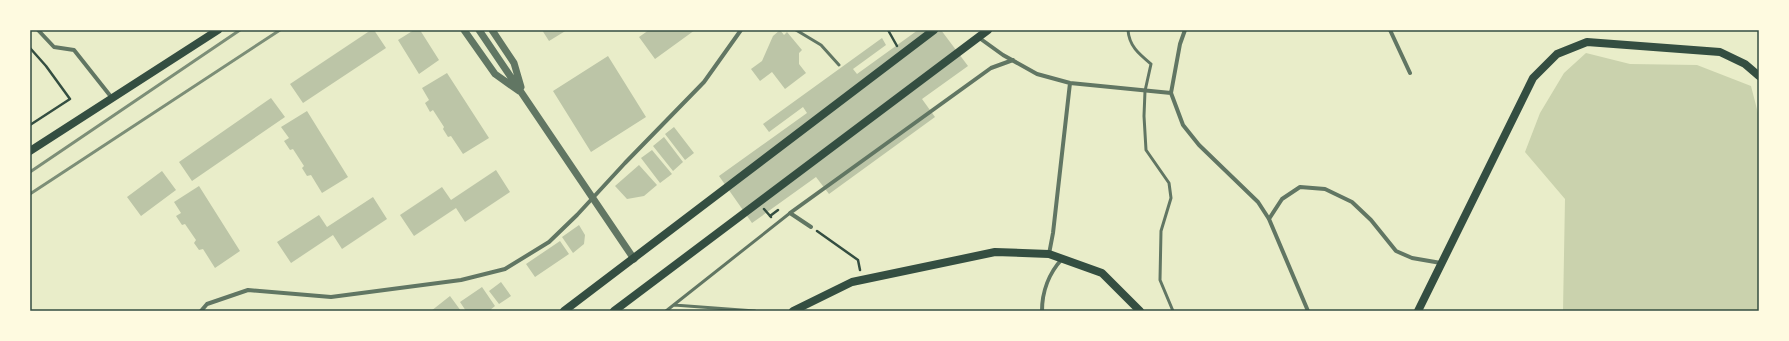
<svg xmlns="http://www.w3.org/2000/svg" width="1789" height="341" font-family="Roboto,sans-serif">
	<rect width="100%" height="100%" fill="#e9edc9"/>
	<!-- green -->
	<path fill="#cad2ad" d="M1586,53L1630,64L1697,65L1751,86L1759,117V311H1563L1565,199L1525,152L1540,113L1564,73Z"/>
	<!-- building -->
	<path fill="#bcc5a7" d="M371,30H374L386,48L303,103L290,84Z
		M414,30H420L439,60L419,74L398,40Z
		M542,30H567L549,41Z
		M649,30H695L655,59L639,37Z
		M780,30L784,35L787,32L802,50L799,53V64L806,73L785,89L772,72L760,81L751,69L762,61L773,36Z
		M918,30H941L968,66L922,99L935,117L829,194L816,177L752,223L719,176L807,113L803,107L769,132L763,124L882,38L886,45L853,69L857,74Z
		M608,56L646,117L591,152L553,91Z
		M447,73L489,138L463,154L451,136L448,137L443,129L444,127L433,110L430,112L425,103L429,100L422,88Z
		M271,98L285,117L192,181L179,162Z
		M307,111L348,177L322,193L311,175L307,176L302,168L304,166L293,149L290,150L284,141L289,138L281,127Z
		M674,127L694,153L685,160L665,134Z
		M664,137L683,162L673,171L653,146Z
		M652,150L672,174L660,183L641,158Z
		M639,165L657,185L644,196L627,199L615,186Z
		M496,170L510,192L465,222L456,208L414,236L400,215L442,187L451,200Z
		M162,171L176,190L141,216L127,197Z
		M199,186L240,251L215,268L203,249L199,250L194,243L196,240L185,224L182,225L176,216L181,213L174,202Z
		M373,197L387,219L342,249L333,235L291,263L277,242L319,215L327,227Z
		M579,225L585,235L584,244L573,253L562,237Z
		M560,241L569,254L535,277L526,264Z
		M501,282L511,296L499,304L489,291Z
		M482,287L495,306L489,311H466L460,302Z
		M450,296L461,311H431Z"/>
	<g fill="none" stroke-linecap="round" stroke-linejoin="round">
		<!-- path -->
		<path stroke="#344e41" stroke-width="2.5" d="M888,30L897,46
			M30,48L46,66L70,99L30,125
			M764,209L771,217
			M770,216L778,210
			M817,231L858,260L860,270"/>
		<!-- service -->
		<path stroke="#617663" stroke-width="3" d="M796,30L821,45L839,65
			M1128,30C1129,46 1139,54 1151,64L1145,91L1144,116L1146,150L1169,183L1171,198L1161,231L1160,280L1173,311
			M674,305L755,311
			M666,311L790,213"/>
		<!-- minor -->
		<path stroke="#617663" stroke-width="4" d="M38,30L54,47L74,50L112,98
			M1185,30L1180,44L1171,93L1183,125L1199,145L1258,202L1269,219L1308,311
			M1390,30L1410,73
			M978,37L1003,55L1037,74L1070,83L1171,93
			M1269,219L1282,199L1300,187L1325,189L1352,202L1371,220L1396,251L1412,258L1441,263
			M811,227L790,213L991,68L1013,60
			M1049,254L1053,233L1070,83
			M201,311L207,304L248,290L331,297L461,280L505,269L549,242L577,215L625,163L704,82L741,30
			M1042,311C1042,292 1049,273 1062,259"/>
		<!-- tertiary -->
		<path stroke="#617663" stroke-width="7" d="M464,30L495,74L519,91
			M479,30L634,259
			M492,30L514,63L521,87"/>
		<!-- secondary -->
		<path stroke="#344e41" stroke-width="8" d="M30,151L218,30
			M564,311L934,30
			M614,311L988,30
			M793,311L852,282L995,252L1049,254L1102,273L1140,311
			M1418,311L1533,78L1557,54L1587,42L1720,52L1745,64L1759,76"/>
		<!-- rail -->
		<path stroke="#7c8e77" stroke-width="3" d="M30,172L240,30
			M30,194L280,30"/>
	</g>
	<!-- border -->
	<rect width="1789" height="341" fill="none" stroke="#fefae0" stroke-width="62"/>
	<rect x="31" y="31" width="1727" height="279" fill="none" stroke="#344e41" stroke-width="1.5"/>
</svg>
